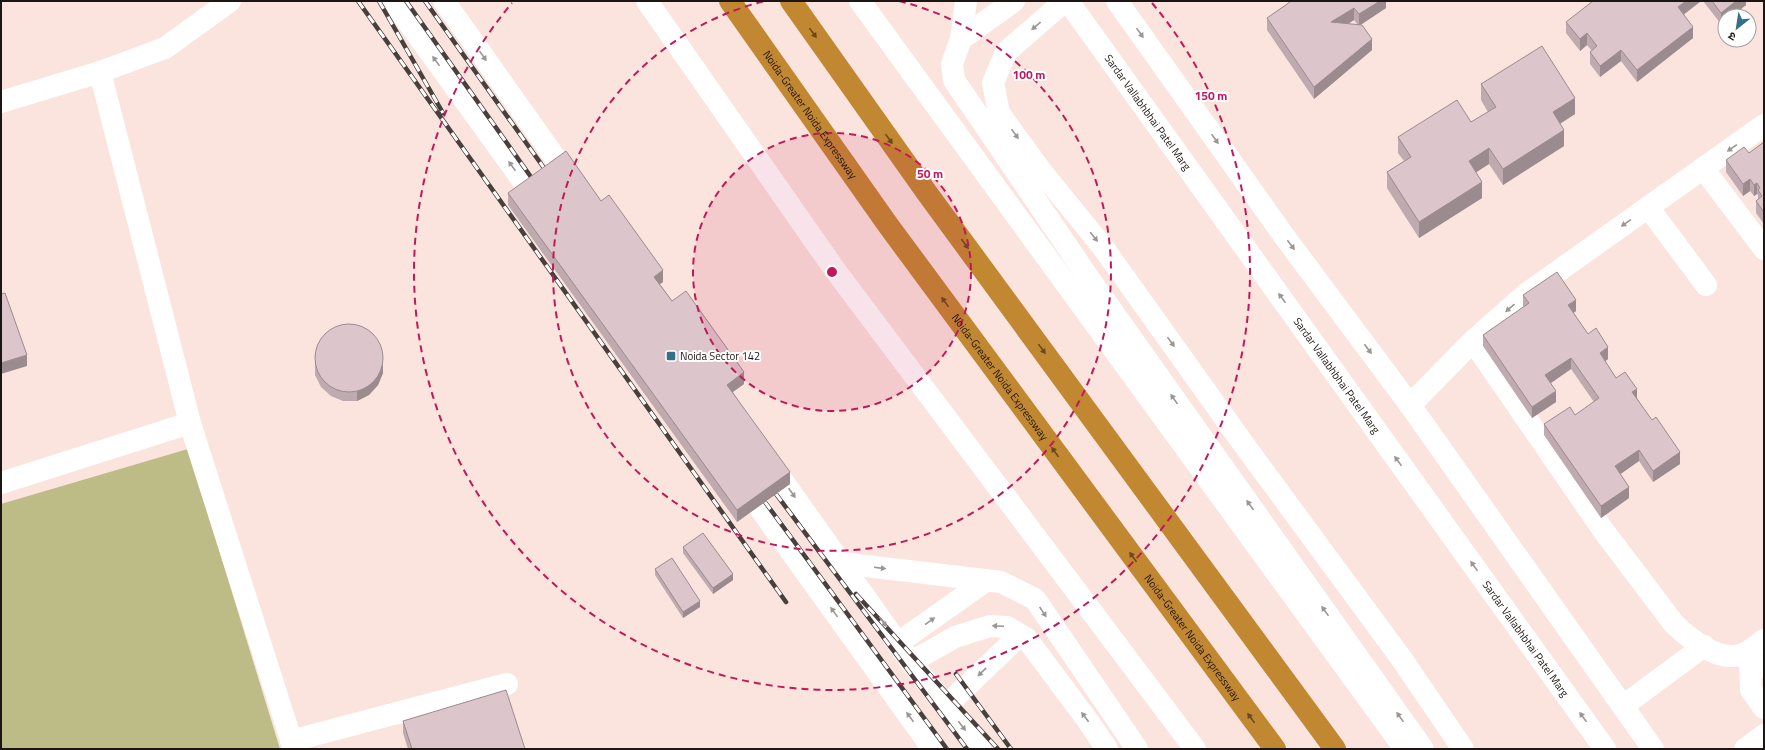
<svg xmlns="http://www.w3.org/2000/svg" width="1765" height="750" font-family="'Titillium Web','Noto Sans Devanagari',sans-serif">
	<rect width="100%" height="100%" fill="#fae4dd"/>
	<!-- green -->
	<path fill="#bdbb86" d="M188,449L280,749H1V504Z"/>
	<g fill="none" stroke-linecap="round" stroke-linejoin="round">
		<!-- minor -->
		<g stroke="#fff" stroke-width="22">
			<path d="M393,1L541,206"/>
			<path d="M444,1L573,183"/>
			<path d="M647,1L835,270L1195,749"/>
			<path d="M860,1L1405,749"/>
			<path d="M1014,1L961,39L952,64L954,80L1088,277L1423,749"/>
			<path d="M1065,1L1006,52L993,83L999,113L1041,171L1102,246L1242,442L1401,658L1463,749"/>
			<path id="s1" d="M1068,1L1605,749"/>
			<path d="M1117,1L1284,236L1410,405L1653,749"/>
			<path d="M961,39L966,1"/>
			<path d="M100,72L190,423L294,749"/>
			<path d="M1,102L100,72L165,48L230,1"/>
			<path d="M1703,168L1764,249"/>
			<path d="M1648,207L1706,285"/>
			<path d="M1473,341L1603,530L1674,624C1690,639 1716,661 1740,655C1748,653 1757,645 1764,640"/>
			<path d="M1410,405L1473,341L1526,294L1764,125"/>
			<path d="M770,463L911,662L980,749"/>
			<path d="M741,482L933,749"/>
			<path d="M1,483L190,423"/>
			<path d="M841,563L1001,582L1035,599L1137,749"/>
			<path d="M898,643L987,580"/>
			<path d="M911,662L955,637L990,626L1007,627L1027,639L1088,721L1107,749"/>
			<path d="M1764,667L1750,664L1751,690L1764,708"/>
			<path d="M946,706L1020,635"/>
			<path d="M1623,706L1704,646"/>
			<path d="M291,741L507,684"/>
			<path d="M1745,749L1764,735"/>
		</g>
		<!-- highway -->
		<g stroke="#c28731" stroke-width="22">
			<path id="s2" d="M730,1L888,225L1275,749"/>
			<path d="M791,1L927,193L1335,749"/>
		</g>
		<!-- rail casing -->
		<g stroke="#493f3c" stroke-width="4.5">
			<path id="rail" d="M358,1L786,602
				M379,1L443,113
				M406,1L536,184
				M425,1L549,175
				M776,494L967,749
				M765,502L947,749
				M856,594L998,749
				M956,674L1011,749"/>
		</g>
		<!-- rail -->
		<use href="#rail" stroke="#fff" stroke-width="3" stroke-dasharray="9" stroke-linecap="butt"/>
	</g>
	<!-- wall -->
	<path fill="#beaaaf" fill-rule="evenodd" d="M1386,1V8L1360,25L1372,50L1314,99L1267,30V18L1290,2ZM1354,20L1358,25L1348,24Z
		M1701,1L1684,14L1693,38L1637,82L1621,61L1600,77L1590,64V52L1592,51L1587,45L1580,51L1566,33V22Z
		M1703,1H1746V5L1732,16H1725L1721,24Z
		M1481,84L1575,114L1560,124L1564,146L1503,185L1489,164L1476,172L1482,198L1419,238L1387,188V172L1404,161L1398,153V137L1471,122L1488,112L1481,100Z
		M1764,142V224L1756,213V201L1758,200V195L1757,194L1754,196L1750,191L1743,196L1726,172V160L1749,153Z
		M508,193L601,201L663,282L660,284L672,301L744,384L733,392L790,484L737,522L508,205Z
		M1523,295L1576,311L1573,313L1588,334L1608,359L1605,361L1616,378L1637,398L1680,464L1653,482L1639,461L1620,474L1629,498L1601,518L1544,435V424L1575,415L1594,402L1571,369L1551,383L1556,402L1532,418L1483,346V335L1524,307L1523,306Z
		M315,353L383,373L378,385L369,395L357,401H343L331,396L321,387L315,375Z
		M683,547L733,580L713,594L683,553Z
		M655,569L700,607L683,618L655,575Z
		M403,721L525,749H408L403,733Z"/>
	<!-- shaded-wall -->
	<path fill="#9b8b8e" d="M1380,1H1386V8L1359,26V14Z
		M1686,1H1701L1678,19V7Z
		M1736,1H1746V5L1732,16H1725V21L1721,24V13Z
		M1354,8V20L1331,34V22Z
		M1693,27V38L1637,82V70Z
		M1587,33V45L1580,51V39Z
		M1372,39V50L1314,99V87Z
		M1621,50V61L1600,77V66Z
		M1575,98V114L1553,128V112Z
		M1564,130V146L1503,185V169Z
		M1489,148V164L1469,177V161Z
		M1750,179V191L1743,196V184Z
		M1482,182V198L1419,238V222Z
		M1757,183V194L1754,196V185Z
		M663,270V282L654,288V277Z
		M1576,300V311L1568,317V305Z
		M1608,347V359L1600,365V353Z
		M27,355V366L1,374V363Z
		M1571,358V369L1545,387V375Z
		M383,364V373L378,385L369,395L357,401V392Z
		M744,372V384L727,396V385Z
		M1637,389V400L1632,392Z
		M1556,391V402L1532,418V407Z
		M1639,450V461L1615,478V466Z
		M1680,452V464L1653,482V471Z
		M790,472V484L737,522V510Z
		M1629,487V498L1601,518V506Z
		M733,574V580L713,594V588Z
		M700,601V607L683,618V612Z"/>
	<!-- building -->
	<path fill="#ddc6cb" stroke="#9b8b8e" d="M1291,1H1380L1359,14L1354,8L1331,22L1362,25L1372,39L1314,87L1267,18L1290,2Z
		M1593,1H1686L1678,7L1693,27L1637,70L1621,50L1600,66L1590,52L1597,46L1587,33L1580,39L1566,22Z
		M1712,1H1736L1721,13Z
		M1542,46L1575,98L1553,112L1564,130L1503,169L1489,148L1469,161L1482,182L1419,222L1387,172L1411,157L1398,137L1457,100L1471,122L1496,107L1481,84Z
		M1764,142V212L1756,201L1762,196L1758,190L1760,188L1757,183L1754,185L1750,179L1743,184L1726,160L1744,147L1749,153Z
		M566,151L601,201L609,195L663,270L654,277L672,301L686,291L744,372L727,385L790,472L737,510L508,193Z
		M1557,272L1576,300L1568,305L1588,334L1596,328L1608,347L1600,353L1616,378L1625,372L1637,389L1632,392L1652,420L1656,417L1680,452L1653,471L1639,450L1615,466L1629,487L1601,506L1544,424L1570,407L1575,415L1599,398L1571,358L1545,375L1556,391L1532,407L1483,335L1529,303L1523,295Z
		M5,293L27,355L1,363V294Z
		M315 358a34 34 0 1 1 68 0a34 34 0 1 1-68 0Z
		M703,533L733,574L713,588L683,547Z
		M672,558L700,601L683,612L655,569Z
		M506,690L525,749H412L403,721Z"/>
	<!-- one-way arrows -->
	<defs><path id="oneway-solid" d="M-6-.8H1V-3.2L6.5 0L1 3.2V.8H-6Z"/></defs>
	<g fill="#999695">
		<use href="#oneway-solid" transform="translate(1036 26) rotate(140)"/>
		<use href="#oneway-solid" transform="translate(1140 33) rotate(55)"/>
		<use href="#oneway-solid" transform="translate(483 56) rotate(55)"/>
		<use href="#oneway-solid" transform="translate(436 61) rotate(-126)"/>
		<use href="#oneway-solid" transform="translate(1015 134) rotate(54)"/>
		<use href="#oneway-solid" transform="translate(1215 139) rotate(55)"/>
		<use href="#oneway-solid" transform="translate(1732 148) rotate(145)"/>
		<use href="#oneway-solid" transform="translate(512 166) rotate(-126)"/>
		<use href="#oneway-solid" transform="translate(1626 223) rotate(145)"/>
		<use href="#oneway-solid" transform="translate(1094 237) rotate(51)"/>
		<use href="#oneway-solid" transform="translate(1291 245) rotate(53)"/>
		<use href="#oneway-solid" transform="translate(1282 298) rotate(-126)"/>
		<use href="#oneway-solid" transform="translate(1510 308) rotate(139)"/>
		<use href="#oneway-solid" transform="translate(1171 342) rotate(54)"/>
		<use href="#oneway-solid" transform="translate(1368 349) rotate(53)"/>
		<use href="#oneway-solid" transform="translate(1174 399) rotate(-125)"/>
		<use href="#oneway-solid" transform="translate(1398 461) rotate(-126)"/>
		<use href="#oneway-solid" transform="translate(792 493) rotate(55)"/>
		<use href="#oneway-solid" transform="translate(1250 505) rotate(-125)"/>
		<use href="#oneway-solid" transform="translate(1474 566) rotate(-126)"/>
		<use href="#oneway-solid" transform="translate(880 568) rotate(7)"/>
		<use href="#oneway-solid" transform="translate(1325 611) rotate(-125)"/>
		<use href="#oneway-solid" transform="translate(834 612) rotate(-126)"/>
		<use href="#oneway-solid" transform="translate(1043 612) rotate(56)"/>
		<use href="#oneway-solid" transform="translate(930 621) rotate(-36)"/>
		<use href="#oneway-solid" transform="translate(883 622) rotate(55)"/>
		<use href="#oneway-solid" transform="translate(998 626) rotate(-177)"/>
		<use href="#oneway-solid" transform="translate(982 672) rotate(136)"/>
		<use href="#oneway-solid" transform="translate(910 717) rotate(-126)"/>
		<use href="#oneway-solid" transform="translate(1085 717) rotate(-127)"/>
		<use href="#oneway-solid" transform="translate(1400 717) rotate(-125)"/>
		<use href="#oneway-solid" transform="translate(1583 717) rotate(-126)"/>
		<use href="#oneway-solid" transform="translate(962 726) rotate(52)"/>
	</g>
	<g fill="#674820">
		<use href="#oneway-solid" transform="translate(813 33) rotate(54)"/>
		<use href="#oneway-solid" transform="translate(889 139) rotate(54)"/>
		<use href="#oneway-solid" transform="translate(965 244) rotate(54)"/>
		<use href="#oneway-solid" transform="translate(945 302) rotate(-126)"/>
		<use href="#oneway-solid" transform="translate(1042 349) rotate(54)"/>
		<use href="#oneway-solid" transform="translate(1055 452) rotate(-126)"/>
		<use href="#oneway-solid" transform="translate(1133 557) rotate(-126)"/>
		<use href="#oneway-solid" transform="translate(1251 718) rotate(-126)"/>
	</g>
	<!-- distance rings -->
	<circle cx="832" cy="272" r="139" fill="#c2185b" fill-opacity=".12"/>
	<g fill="none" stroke="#c2185b" stroke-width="2" stroke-dasharray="7 5">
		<circle cx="832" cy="272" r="139"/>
		<path d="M899 1A279 279 0 1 1 765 1"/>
		<path d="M1152 3A418 418 0 1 1 512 3"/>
	</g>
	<!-- markers -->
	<rect fill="#356f88" stroke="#fff" stroke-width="1.5" x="666" y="351" width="10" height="10" rx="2"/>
	<g text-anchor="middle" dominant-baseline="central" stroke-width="4" stroke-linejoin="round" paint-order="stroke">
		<!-- street labels -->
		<g font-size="11" fill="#1c1513" stroke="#fff">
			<text stroke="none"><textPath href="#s1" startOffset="137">Sardar Vallabhbhai Patel Marg</textPath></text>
			<text stroke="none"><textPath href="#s2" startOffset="139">Noida-Greater Noida Expressway</textPath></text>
			<text stroke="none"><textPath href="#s1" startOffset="461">Sardar Vallabhbhai Patel Marg</textPath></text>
			<text stroke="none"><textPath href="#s2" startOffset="463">Noida-Greater Noida Expressway</textPath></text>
			<text stroke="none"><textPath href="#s2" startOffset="787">Noida-Greater Noida Expressway</textPath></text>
			<text stroke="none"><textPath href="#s1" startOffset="785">Sardar Vallabhbhai Patel Marg</textPath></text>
		</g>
		<!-- poi labels -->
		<g font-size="11" fill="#1c1513" stroke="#fff" text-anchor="start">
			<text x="680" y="356">Noida Sector 142</text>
		</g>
	</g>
	<circle cx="832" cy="272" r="6" fill="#c2185b" stroke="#fff" stroke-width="2"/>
	<g font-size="12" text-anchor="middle" font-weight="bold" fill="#c2185b" stroke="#fff" stroke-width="4" stroke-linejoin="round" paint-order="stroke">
		<text x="1029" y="79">100 m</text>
		<text x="1211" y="100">150 m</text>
		<text x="930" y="178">50 m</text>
	</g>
	<!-- border -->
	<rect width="1765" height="750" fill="none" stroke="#1c1513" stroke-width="4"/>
	<!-- north arrow -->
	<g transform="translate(1737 28) rotate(210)"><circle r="19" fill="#ffffff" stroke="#a4a1a1"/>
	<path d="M0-3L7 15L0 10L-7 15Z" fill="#356f88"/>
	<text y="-6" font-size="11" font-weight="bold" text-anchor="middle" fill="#1c1513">उ</text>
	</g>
</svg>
